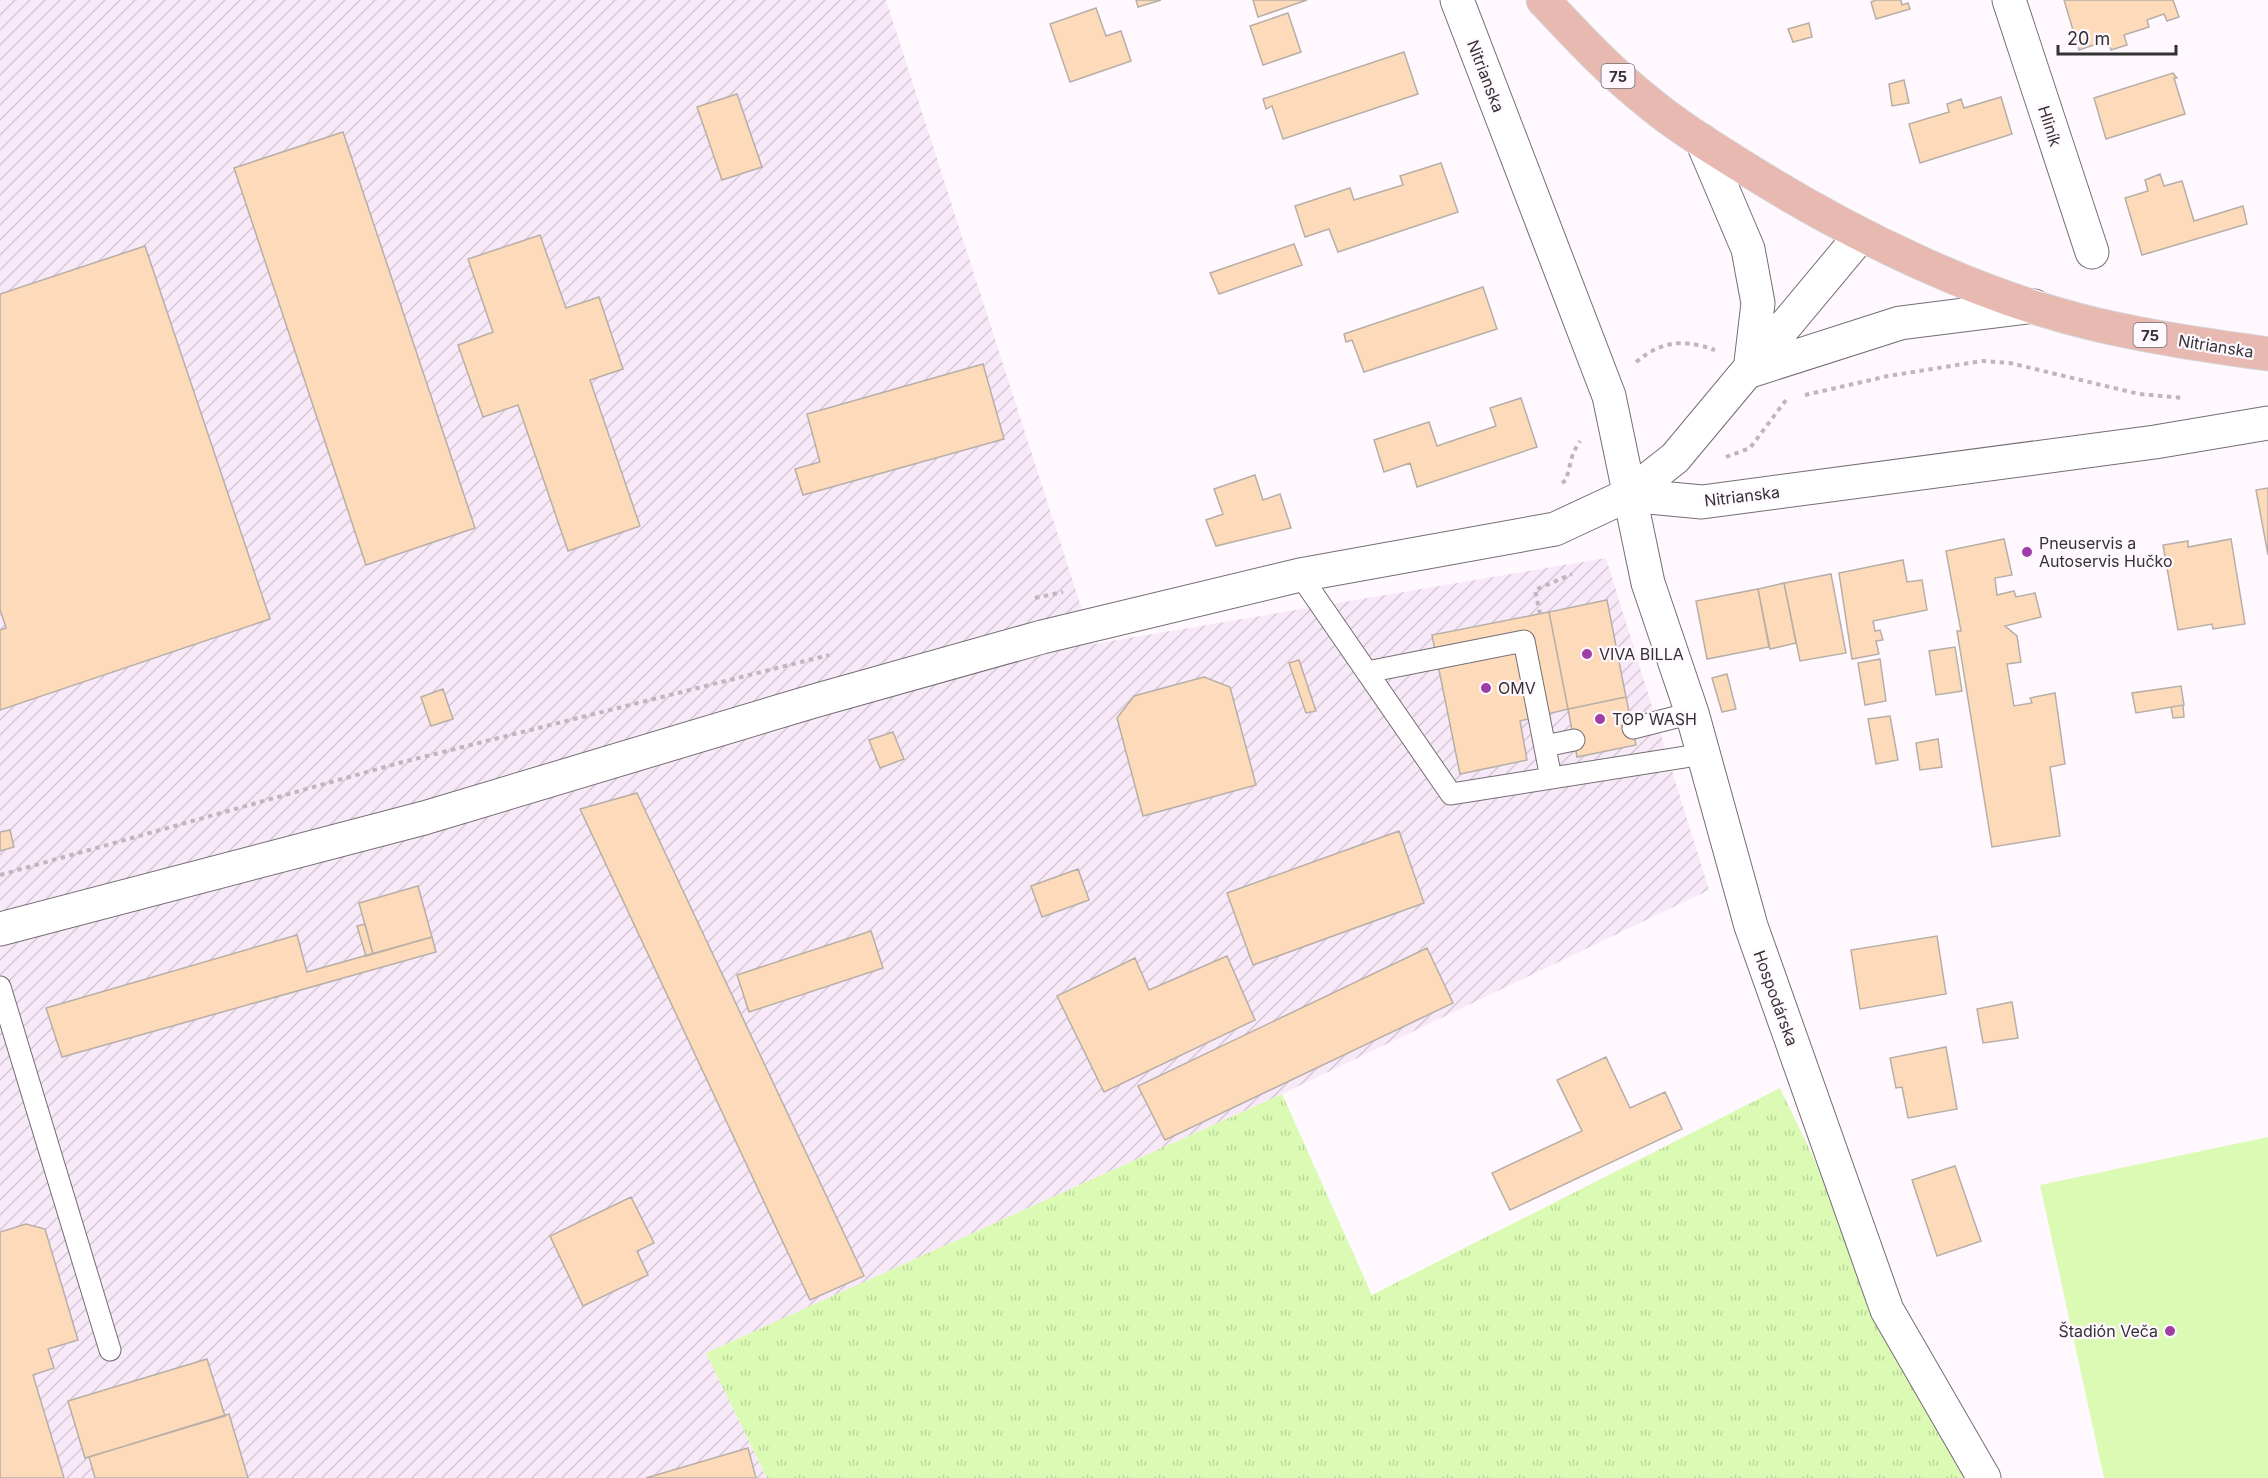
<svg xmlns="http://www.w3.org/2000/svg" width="2268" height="1478" font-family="Inter,sans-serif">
	<defs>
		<pattern id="industrial-furrows" width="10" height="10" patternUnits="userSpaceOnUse" patternTransform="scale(1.5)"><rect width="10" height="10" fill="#f8e9f8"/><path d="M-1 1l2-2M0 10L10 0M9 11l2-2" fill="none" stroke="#d5c8d5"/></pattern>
		<pattern id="grass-tufts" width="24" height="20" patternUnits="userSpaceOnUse" patternTransform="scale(1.5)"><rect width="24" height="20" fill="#dbfab4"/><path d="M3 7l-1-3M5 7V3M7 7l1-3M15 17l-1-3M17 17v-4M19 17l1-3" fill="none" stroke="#bdd79b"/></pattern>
	</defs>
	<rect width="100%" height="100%" fill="#fff8ff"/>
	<!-- industrial -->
	<path fill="url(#industrial-furrows)" d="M0,0H886L1093,644L1606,558L1709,890L1282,1094L706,1353L767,1478H0Z"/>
	<!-- grass -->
	<path fill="url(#grass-tufts)" d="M1780,1088L1968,1478H767L706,1353L1282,1094L1372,1295Z"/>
	<!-- garden -->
	<path fill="#dbfab4" d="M2268,1137V1478H2104L2040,1185Z"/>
	<!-- building -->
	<path fill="#fddab9" stroke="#b7afa7" stroke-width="1.5" d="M1136,0H1161L1138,7Z
		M1253,0H1307L1258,17Z
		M1876,0H1901L1902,5L1908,3L1910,9L1876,19L1871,2Z
		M2064,0H2173L2179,17L2167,21L2164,14L2147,20L2149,27L2124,35L2127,45L2111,50L2108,40L2079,50Z
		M1096,8L1106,36L1121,31L1131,61L1070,82L1050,24Z
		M1288,13L1301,52L1263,65L1250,26Z
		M1809,23L1812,37L1793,42L1788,29Z
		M1404,52L1418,94L1283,139L1272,106L1266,109L1263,99Z
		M2173,73L2177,78H2174L2185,114L2106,139L2094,98Z
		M1904,80L1909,103L1892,106L1889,84Z
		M737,94L762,167L722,180L697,107Z
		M2001,97L2012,134L1920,163L1909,124L1949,112L1947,104L1961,99L1964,108Z
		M343,132L475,528L366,565L234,168Z
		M1441,163L1458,212L1338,252L1329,229L1305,237L1295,206L1350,188L1354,200L1403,185L1400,176Z
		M2160,174L2164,186L2182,181L2194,221L2243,206L2247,224L2142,255L2125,198L2148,191L2145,180Z
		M540,235L566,308L599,297L623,369L590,380L640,526L568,551L518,405L483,417L458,345L493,332L468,259Z
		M1294,244L1302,265L1219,294L1210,273Z
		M145,246L270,619L0,710V630L6,628L0,609V294Z
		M1483,287L1497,329L1364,372L1352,340L1346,342L1344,334Z
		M983,364L1004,439L803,495L795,469L820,462L807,414Z
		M1521,398L1537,447L1417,487L1410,463L1384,472L1374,440L1429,422L1437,446L1496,426L1490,408Z
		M1255,475L1263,500L1280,494L1291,528L1216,546L1206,520L1223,514L1214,489Z
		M2268,488V555L2256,490Z
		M2004,539L2012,575L1995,578L1997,595L2014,591L2016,597L2035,593L2041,617L2005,626L2017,636L2021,662L2007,664L2014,706L2032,703L2030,698L2055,693L2065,764L2050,767L2060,836L1992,847L1957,631H1961L1946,551Z
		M2231,539L2245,624L2213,629L2212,624L2178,630L2163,545L2188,541V547Z
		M1903,560L1907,582L1922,580L1927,610L1873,621L1875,631L1880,630L1883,640L1876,641L1879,654L1852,659L1839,573Z
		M1831,574L1846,653L1800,661L1784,583Z
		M1784,583L1796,643L1770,649L1758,589Z
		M1758,589L1769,647L1707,659L1696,601Z
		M1607,600L1626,697L1568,709L1549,612Z
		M1549,612L1568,709L1520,721L1527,760L1460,774L1432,635Z
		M1955,647L1962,691L1936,695L1929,651Z
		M1880,659L1886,701L1865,705L1858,663Z
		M1299,660L1316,711L1306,713L1289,663Z
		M1727,674L1736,709L1722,712L1712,678Z
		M1204,677L1230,687L1256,785L1143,816L1117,718L1134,696Z
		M2181,686L2184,705L2136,713L2132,693Z
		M443,689L453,719L431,726L421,697Z
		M1626,697L1636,745L1577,757L1568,709Z
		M2183,705L2184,717L2173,718L2171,707Z
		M1890,716L1898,760L1876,764L1868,719Z
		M893,732L904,759L880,768L869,740Z
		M1938,739L1942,767L1920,770L1916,743Z
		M637,793L864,1276L810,1300L580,809Z
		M10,830L14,847L0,851V832Z
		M1399,831L1424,903L1253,965L1227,893Z
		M1078,869L1089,900L1042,917L1031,886Z
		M418,886L432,937L373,954L359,903Z
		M365,924L373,954L366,956L357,926Z
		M871,931L883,968L749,1012L737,975Z
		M297,935L307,972L432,937L436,952L62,1057L46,1008Z
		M1937,936L1946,994L1860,1009L1851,950Z
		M1427,948L1453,1003L1165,1140L1138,1086Z
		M1227,956L1255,1020L1104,1092L1057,996L1135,958L1149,990Z
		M2012,1002L2018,1038L1983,1043L1977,1009Z
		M1946,1047L1957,1109L1908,1118L1902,1087L1896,1088L1890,1058Z
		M1606,1057L1630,1108L1665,1092L1682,1129L1510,1210L1492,1173L1582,1131L1557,1080Z
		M1955,1166L1981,1241L1937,1256L1912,1180Z
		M631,1197L654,1243L637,1251L648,1275L583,1306L550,1236Z
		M26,1224L45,1229L78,1340L48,1349L54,1368L33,1375L64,1478H0V1232Z
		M207,1359L225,1416L85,1458L68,1401Z
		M229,1414L248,1478H95L89,1457Z
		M748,1448L756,1478H646Z"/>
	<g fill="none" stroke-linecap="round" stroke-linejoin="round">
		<!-- lane casing -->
		<g stroke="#746d74" stroke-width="23">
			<path id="lane" d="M1300,575L1451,794L1704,754
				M1367,672L1524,641L1551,778
				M1633,728L1692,713
				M1545,746L1574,740
				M0,987L110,1350"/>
		</g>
		<!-- street casing -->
		<g stroke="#746d74" stroke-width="35">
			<path id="street" d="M1457,0L1609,396L1648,583L1692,713L1751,926L1887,1310L1984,1478
				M2009,0L2092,252
				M1628,495L1702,502L2155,442L2268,423"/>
		</g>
		<!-- secondary casing -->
		<g stroke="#746d74" stroke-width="35">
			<path id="secondary" d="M1702,141L1748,249L1758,303L1750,371
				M1750,371L1900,323L2034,306
				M0,929L424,818L814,701L1042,637L1300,575L1555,529L1628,495L1675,458L1861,235"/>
		</g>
		<!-- primary casing -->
		<g stroke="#d7d6d7" stroke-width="35">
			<path id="primary" d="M1543,0C1576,35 1609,71 1647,101C1678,127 1713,148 1748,170C1852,235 1978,297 2098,325C2154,338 2211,346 2268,354"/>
		</g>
		<!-- path -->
		<path stroke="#beb8be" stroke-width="4" stroke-dasharray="4.5 4.5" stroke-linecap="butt" d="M1636,362C1663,340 1683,339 1715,350
			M1805,395L1888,376L1982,361L2010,363L2139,394L2184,398
			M1726,457L1750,448L1786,400
			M1562,483L1566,480L1573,453L1580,441
			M1035,598L1063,592
			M1540,614L1535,590L1572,574
			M0,875L399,763L829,655"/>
		<!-- lane -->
		<use href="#lane" stroke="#fff" stroke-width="21"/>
		<!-- street -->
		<use href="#street" stroke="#fff" stroke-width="33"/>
		<!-- secondary -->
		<use href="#secondary" stroke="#fff" stroke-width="33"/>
		<!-- primary -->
		<use href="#primary" stroke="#e7b9b0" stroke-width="33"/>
	</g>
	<!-- markers -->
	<g fill="#9f3ea6" stroke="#fff8ff" stroke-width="2">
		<circle cx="2027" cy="552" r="6"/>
		<circle cx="1587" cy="654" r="6"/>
		<circle cx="1486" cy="688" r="6"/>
		<circle cx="1600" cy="719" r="6"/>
		<circle cx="2170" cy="1331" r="6"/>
	</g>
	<g text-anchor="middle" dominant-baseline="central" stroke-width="4.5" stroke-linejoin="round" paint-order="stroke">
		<!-- shield labels -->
		<g fill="#fff8ff" stroke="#726d72" stroke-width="1.5">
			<rect x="1601.5" y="64" width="33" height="24" rx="4.5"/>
			<rect x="2133.5" y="323" width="33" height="24" rx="4.5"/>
		</g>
		<g font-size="15" font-weight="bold" fill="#353235">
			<text x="1618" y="76">75</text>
			<text x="2150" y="335">75</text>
		</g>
		<!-- street labels -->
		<g font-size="16" fill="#353235" stroke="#fff8ff">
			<text transform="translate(1486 76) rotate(69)">Nitrianska</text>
			<text transform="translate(2050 126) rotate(72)">Hliník</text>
			<text transform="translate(2216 346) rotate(9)">Nitrianska</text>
			<text transform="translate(1742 496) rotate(-7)">Nitrianska</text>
			<text transform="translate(1776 998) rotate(70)">Hospodárska</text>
		</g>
		<!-- poi labels -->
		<g font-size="16" fill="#353235" stroke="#fff8ff" text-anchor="start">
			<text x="2039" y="543">Pneuservis a<tspan x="2039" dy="18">Autoservis Hučko</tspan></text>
			<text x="1599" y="654">VIVA BILLA</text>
			<text x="1498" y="688">OMV</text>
			<text x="1612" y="719">TOP WASH</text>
			<text x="2158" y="1331" text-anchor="end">Štadión Veča</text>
		</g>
	</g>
	<!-- scale -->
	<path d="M2058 45v9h118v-9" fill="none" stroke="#353235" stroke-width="3"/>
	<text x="2067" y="45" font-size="18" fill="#353235" stroke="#fff8ff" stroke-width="4.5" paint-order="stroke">20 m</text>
</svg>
